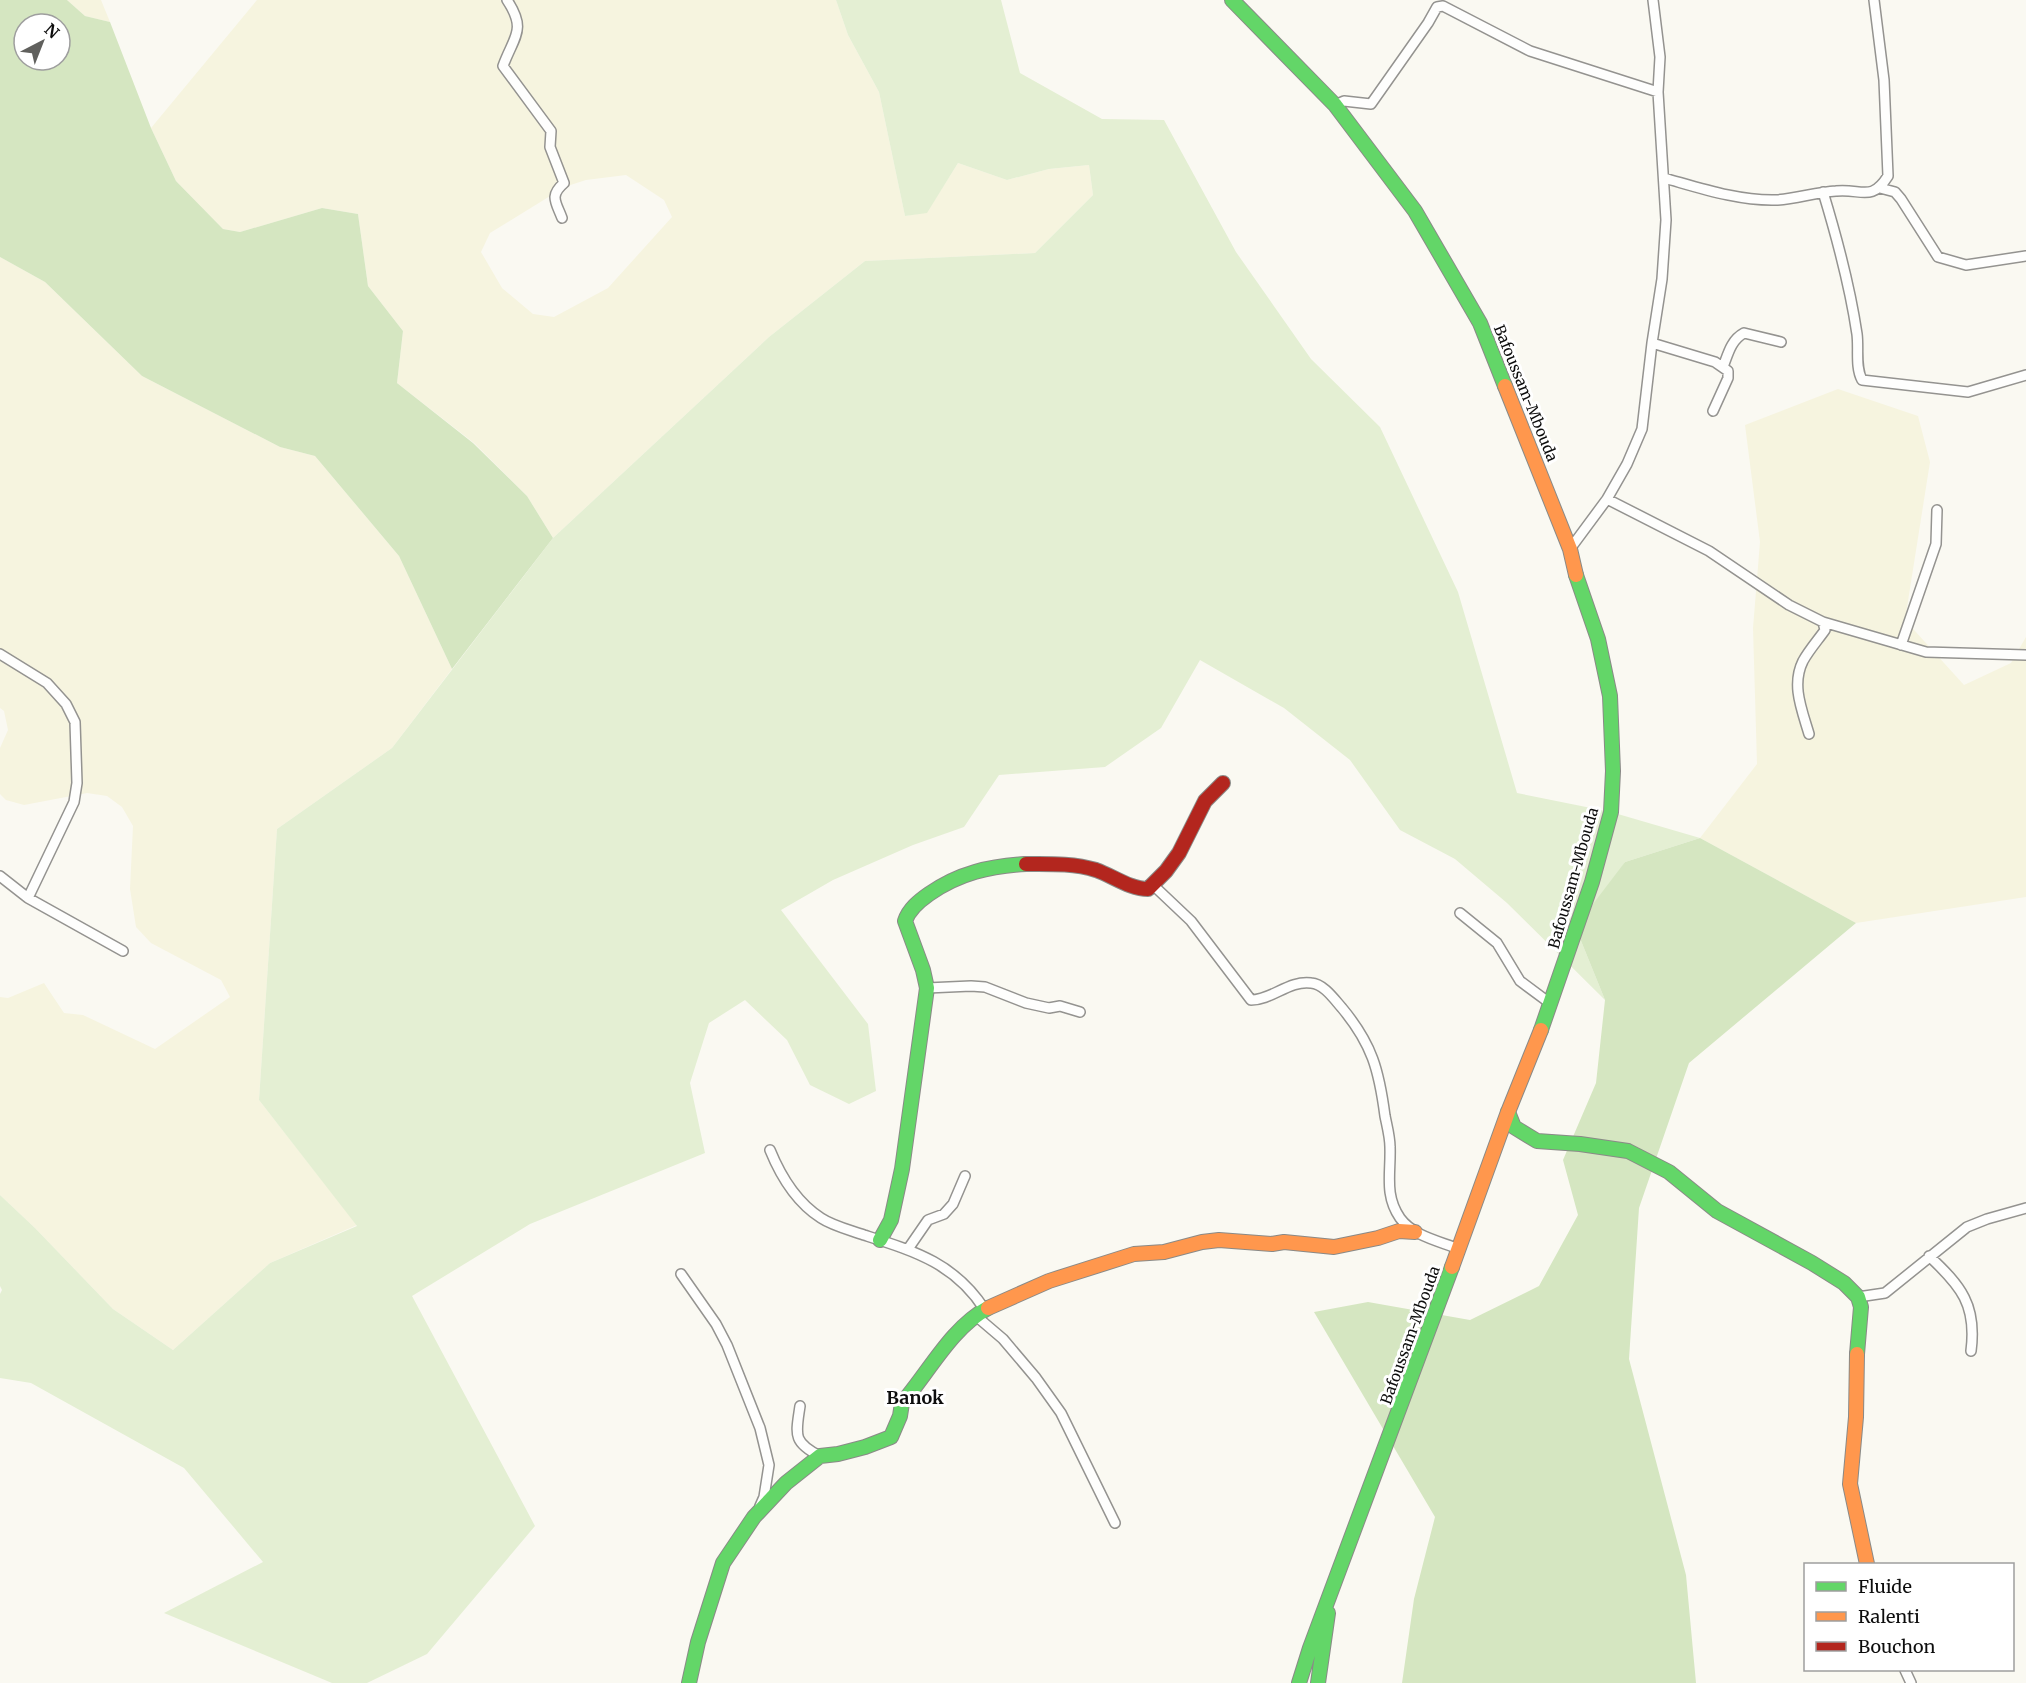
<svg xmlns="http://www.w3.org/2000/svg" width="2026" height="1683" font-family="Merriweather,serif">
	<rect width="100%" height="100%" fill="#faf9f2"/>
	<!-- farmland -->
	<path fill="#f6f4df" fill-rule="evenodd" d="M67,0H101L110,22L85,16Z
		M257,0H836L848,35L879,92L905,216L927,212L958,163L1007,180L1049,169L1089,165L1093,195L1035,253L865,261L769,337L553,538L527,496L474,443L397,383L403,331L368,286L358,214L322,208L240,232L223,229L176,181L151,128ZM626,175L664,200L672,217L608,288L554,317L533,314L502,288L481,252L490,233L555,193L558,189L586,180Z
		M0,257L45,282L142,376L280,447L315,456L399,556L452,669L392,748L277,829L259,1100L357,1225L270,1263L173,1350L113,1309L35,1228L0,1195V997L8,998L44,983L64,1013L83,1015L155,1049L230,997L221,980L151,943L136,927L130,889L133,826L122,807L107,796L87,793L24,805L6,800L0,794V748L8,730L4,711L0,708Z
		M1838,389L1918,416L1930,462L1905,620L1964,685L2011,663L2026,637V897L1856,923L1700,838L1757,764L1753,628L1760,542L1745,425Z"/>
	<!-- green -->
	<path fill="#e4efd3" d="M836,0H1001L1020,73L1102,119L1164,120L1236,252L1311,359L1380,427L1458,592L1517,793L1611,812L1700,838L1625,862L1579,936L1605,1000L1507,903L1455,859L1400,830L1350,760L1284,708L1200,660L1161,728L1105,767L999,775L964,827L913,845L833,880L781,910L868,1024L876,1091L849,1104L810,1085L787,1040L745,1000L709,1023L690,1083L705,1153L530,1224L412,1296L535,1526L427,1654L367,1683H332L164,1613L263,1562L184,1468L31,1383L0,1378V1294L2,1290L0,1286V1195L35,1228L113,1309L173,1350L270,1263L357,1226L259,1100L277,829L392,748L553,538L769,337L865,261L1035,253L1093,195L1089,165L1049,169L1007,180L958,163L927,213L905,216L879,92L848,35Z"/>
	<!-- forest -->
	<path fill="#d5e6c1" fill-rule="evenodd" d="M0,0H67L85,16L110,22L151,128L176,181L223,229L240,232L322,208L358,214L368,286L403,331L397,383L473,443L527,496L553,538L452,669L399,556L315,456L280,447L142,376L45,282L0,257ZM24,24H60V60H24Z
		M1700,838L1856,923L1689,1063L1639,1208L1629,1359L1686,1575L1696,1683H1402L1414,1599L1435,1517L1314,1312L1368,1302L1470,1320L1539,1286L1578,1215L1563,1160L1596,1083L1605,1000L1579,936L1593,904L1625,862Z"/>
	<g fill="none" stroke-linecap="round" stroke-linejoin="round">
		<!-- street casing -->
		<g stroke="#949390" stroke-width="12">
			<path id="street" d="M507,0C527,30 514,36 503,66L551,131L550,147L564,183C549,196 556,202 562,218
				M1335,105L1344,101L1371,104L1428,23L1437,7L1443,6L1530,51L1658,92
				M1664,178C1700,188 1738,201 1776,200C1796,199 1816,192 1836,191C1861,188 1871,203 1888,176L1884,80L1874,0
				M1880,188L1895,192L1901,199L1938,257L1966,265L2026,256
				M1823,192C1837,238 1850,287 1857,334C1859,349 1855,367 1862,380L1968,392L2026,375
				M1652,343L1715,362L1728,371V378L1713,411
				M1723,367C1728,354 1731,340 1744,333L1781,342
				M1607,499L1709,551L1789,605L1823,622L1926,652L2026,655
				M1570,549L1607,499L1627,464L1642,429L1652,343L1662,279L1666,220L1658,92L1660,57L1653,0
				M1901,645L1936,544L1937,510
				M0,654L47,683L66,704L75,722L77,783L74,802L28,898
				M1809,734C1802,710 1791,685 1803,661C1809,650 1818,640 1825,630L1823,622
				M0,876L28,898L123,951
				M1153,885L1191,921L1251,1000C1272,1000 1289,980 1311,983C1324,984 1334,999 1342,1008C1372,1044 1379,1070 1385,1116C1387,1126 1390,1137 1390,1147C1391,1173 1384,1195 1400,1218C1413,1236 1439,1241 1459,1249
				M1460,913L1497,943L1520,981L1551,1004
				M927,988L971,986L985,987L1026,1003L1049,1008L1060,1006L1080,1012
				M770,1150C781,1177 796,1202 821,1218C833,1226 850,1230 864,1235C914,1251 955,1263 985,1310
				M908,1249L928,1220L944,1214L953,1204L965,1176
				M1929,1256C1961,1286 1977,1305 1971,1351
				M681,1274L716,1324L727,1345L760,1428L769,1465L764,1497L760,1506
				M1858,1297L1885,1293L1967,1227L1987,1219L2026,1208
				M976,1316L1003,1339L1036,1378L1061,1413L1115,1523
				M800,1406C796,1434 792,1442 820,1456
				M1905,1670L1911,1683"/>
		</g>
		<!-- fast casing -->
		<g stroke="#8a8a87" stroke-width="16">
			<path id="fast" d="M1232,0L1335,105L1415,211L1480,323L1505,386
				M1541,1030L1592,882L1611,812L1613,771L1610,696L1598,639L1576,575
				M1508,1112L1514,1127L1537,1141L1580,1144L1628,1151L1669,1172L1717,1211L1812,1263L1844,1283L1858,1297L1861,1307L1857,1354
				M880,1240L891,1220L902,1169L927,988L923,970L905,921C909,909 919,901 929,894C959,873 990,866 1026,864
				M689,1683L698,1642L723,1563L754,1517L786,1483L820,1456L838,1454L865,1447L891,1437L900,1416L902,1403C929,1372 951,1328 988,1308
				M1299,1683L1310,1648L1452,1267
				M1318,1683L1328,1613"/>
		</g>
		<!-- slow casing -->
		<g stroke="#8a8a87" stroke-width="16">
			<path id="slow" d="M1505,386L1570,549L1576,575
				M1452,1267L1508,1112L1541,1030
				M988,1308L1049,1281L1134,1254L1164,1252L1202,1242L1219,1240L1272,1244L1284,1242L1334,1247L1378,1238L1399,1231L1415,1232
				M1857,1354L1856,1417L1850,1484L1867,1564"/>
		</g>
		<!-- jam casing -->
		<g stroke="#8a8a87" stroke-width="16">
			<path id="jam" d="M1026,864C1049,864 1073,863 1096,870C1113,876 1130,889 1148,889L1166,871L1179,853L1205,801L1223,783"/>
		</g>
		<!-- street -->
		<use href="#street" stroke="#fefefd" stroke-width="9"/>
		<!-- fast -->
		<use href="#fast" stroke="#63d668" stroke-width="14"/>
		<!-- slow -->
		<use href="#slow" stroke="#ff974d" stroke-width="14"/>
		<!-- jam -->
		<use href="#jam" stroke="#b3261e" stroke-width="14"/>
	</g>
	<g text-anchor="middle" dominant-baseline="central" stroke-width="6" stroke-linejoin="round" paint-order="stroke">
		<!-- street labels -->
		<g font-size="15" fill="#0d0d0d" stroke="#fff">
			<text transform="translate(1526 393) rotate(68)">Bafoussam-Mbouda</text>
			<text transform="translate(1573 878) rotate(-74)">Bafoussam-Mbouda</text>
			<text transform="translate(1410 1335) rotate(-70)">Bafoussam-Mbouda</text>
		</g>
		<!-- quarter labels -->
		<g font-size="18" font-weight="bold" fill="#0d0d0d" stroke="#fff">
			<text x="915" y="1397">Banok</text>
		</g>
	</g>
	<!-- legend -->
	<rect x="1804" y="1563" width="210" height="108" fill="#ffffff" stroke="#9e9e9e" stroke-width="1.5"/>
	<rect x="1816" y="1582" width="30" height="9" fill="#63d668" stroke="#9e9e9e" stroke-width="1.5"/>
	<text x="1858" y="1593" font-size="18" fill="#0d0d0d">Fluide</text>
	<rect x="1816" y="1612" width="30" height="9" fill="#ff974d" stroke="#9e9e9e" stroke-width="1.5"/>
	<text x="1858" y="1623" font-size="18" fill="#0d0d0d">Ralenti</text>
	<rect x="1816" y="1642" width="30" height="9" fill="#b3261e" stroke="#9e9e9e" stroke-width="1.5"/>
	<text x="1858" y="1653" font-size="18" fill="#0d0d0d">Bouchon</text>
	<!-- north arrow -->
	<g transform="translate(42 42) rotate(42)"><circle r="28" fill="#ffffff" stroke="#9e9e9e" stroke-width="1.5"/>
	<path d="M0-4.5L10 22L0 15L-10 22Z" fill="#60605d"/>
	<text y="-9" font-size="16" font-weight="bold" text-anchor="middle" fill="#0d0d0d">N</text>
	</g>
</svg>
